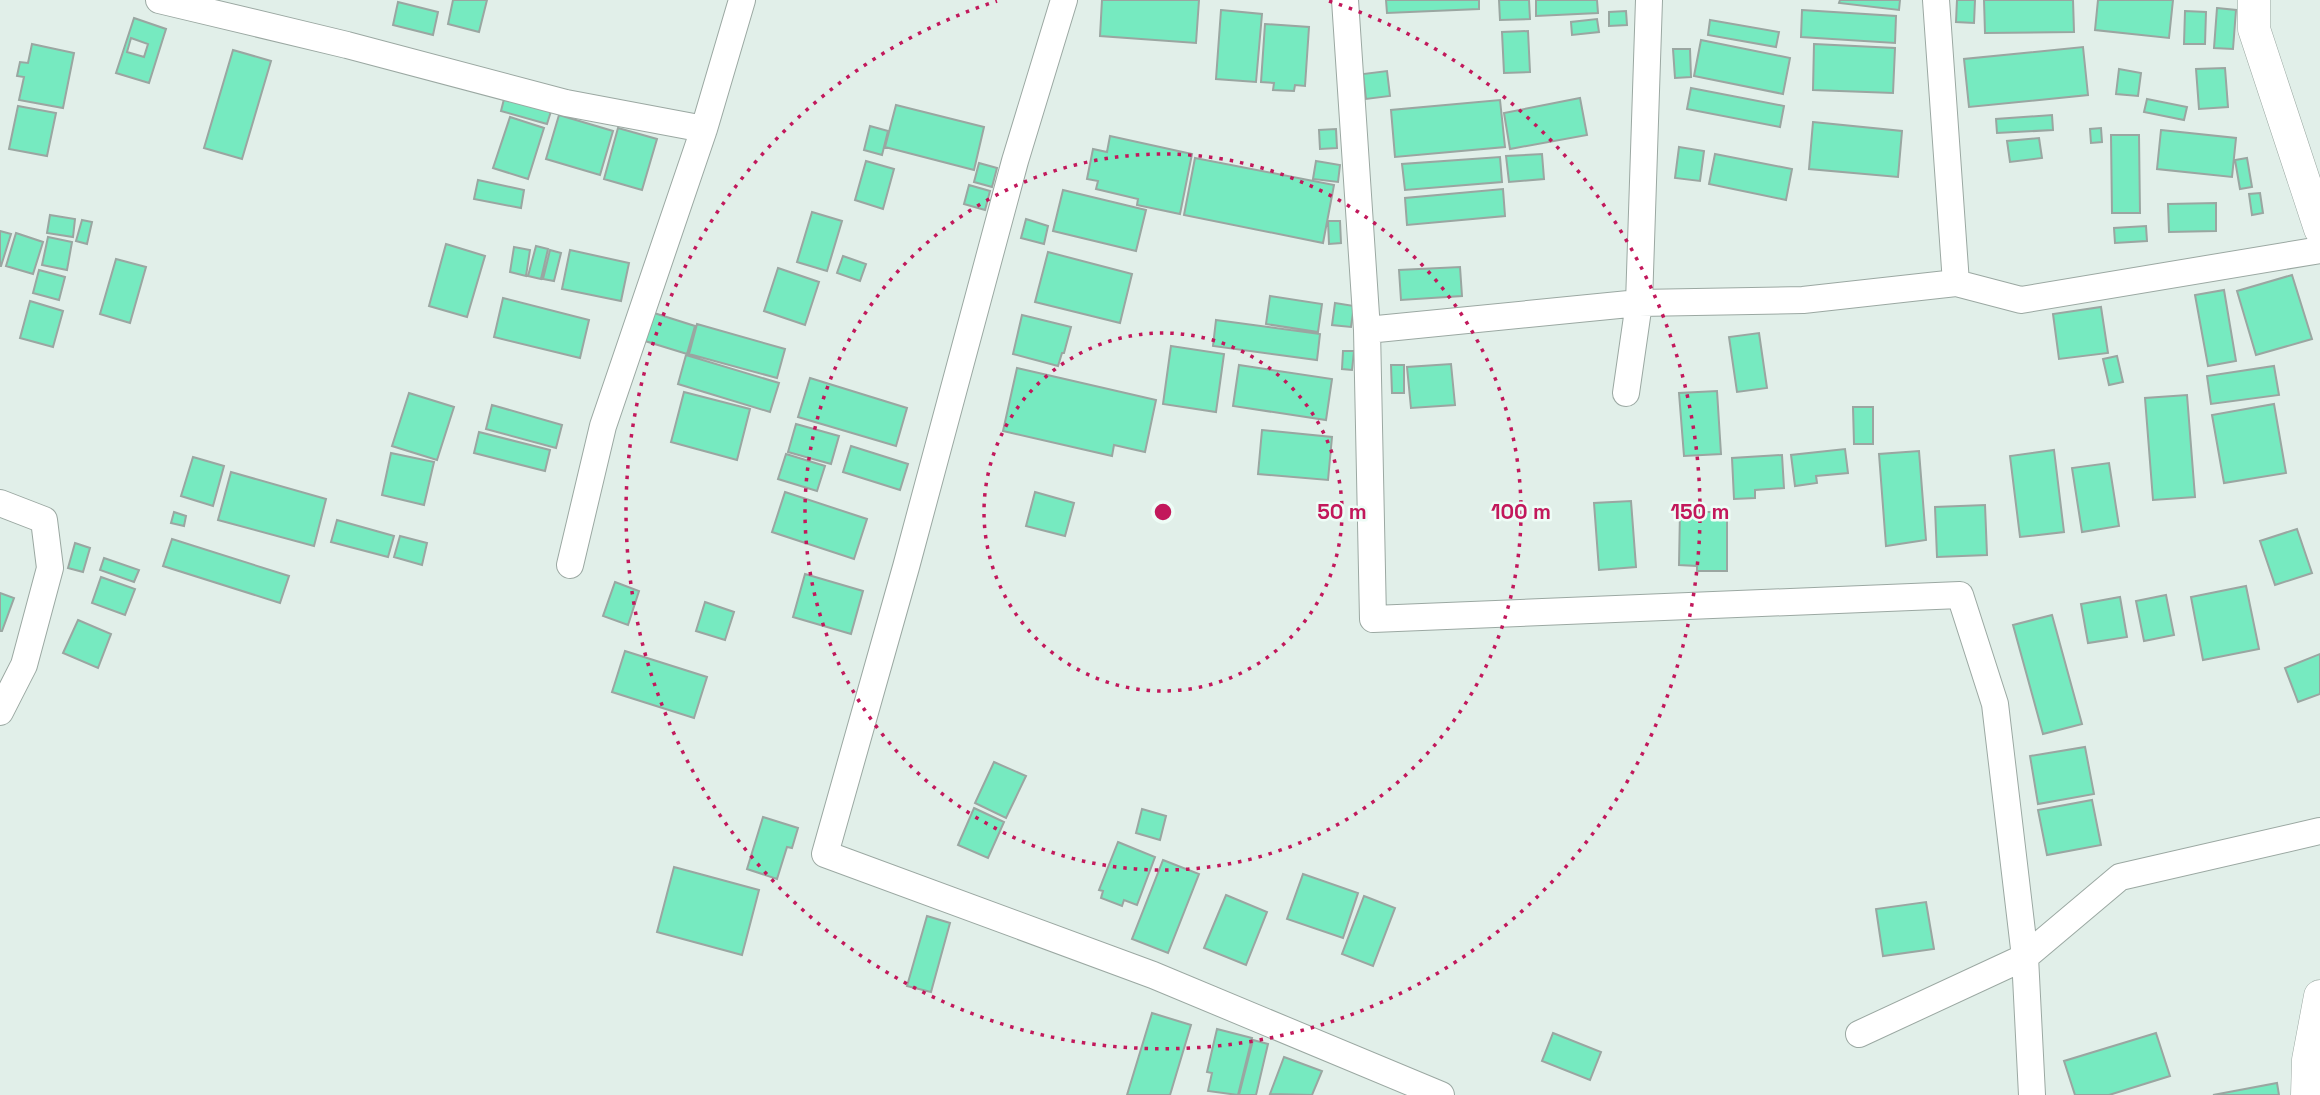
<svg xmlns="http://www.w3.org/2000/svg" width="2320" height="1095" font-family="'Space Grotesk',sans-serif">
	<rect width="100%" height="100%" fill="#e1efe9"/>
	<!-- building -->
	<path fill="#76eac0" stroke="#9aa6a1" stroke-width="2" fill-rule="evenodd" d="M453,0H487L479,32L448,24Z
		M1102,0H1199L1196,43L1100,36Z
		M1386,0H1479V9L1387,13Z
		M1499,0H1529L1530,19L1500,20Z
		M1536,0H1597L1598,13L1536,16Z
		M1840,0H1900L1899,10L1839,3Z
		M1957,0H1975L1974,23L1956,22Z
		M1984,0H2073L2074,32L1985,33Z
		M2098,0H2173L2169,38L2095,30Z
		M398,2L438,12L433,35L393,25Z
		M2217,8L2236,10L2233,49L2214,48Z
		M1221,10L1262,14L1256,82L1216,79Z
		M1802,10L1896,16L1895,43L1801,37Z
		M1626,11L1627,25L1609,26V12Z
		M2185,11L2206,12L2205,44H2184Z
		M134,18L166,29L149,83L116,73ZM131,38L148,44L144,57L127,52Z
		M1597,19L1599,32L1572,35L1571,22Z
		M1710,20L1779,32L1776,47L1708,35Z
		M1265,24L1309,27L1305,86L1295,85L1294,91L1273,90L1274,83L1261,82Z
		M1528,31L1530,72L1504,73L1502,32Z
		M1701,40L1790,58L1783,94L1694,76Z
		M32,44L74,53L63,108L19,100L24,77L17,76L20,62L28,63Z
		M1814,44L1895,48L1893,93L1813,90Z
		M2083,47L2088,95L1969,107L1964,59Z
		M1673,49H1690L1691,77L1675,78Z
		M233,50L271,61L242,159L204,148Z
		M2225,68L2228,107L2199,109L2196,69Z
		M2119,69L2141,73L2138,96L2116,94Z
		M1387,71L1390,96L1366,99L1363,74Z
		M1691,88L1784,106L1780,127L1687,109Z
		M505,95L552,108L547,124L501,111Z
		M1580,98L1587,135L1510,149L1504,113Z
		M2147,99L2187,107L2184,120L2144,112Z
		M1500,100L1505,147L1395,157L1391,110Z
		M896,105L984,127L974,170L885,147Z
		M18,106L56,113L47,156L9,149Z
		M559,115L613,131L600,175L546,159Z
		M2052,115L2053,130L1997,133L1996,119Z
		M510,117L544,128L528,179L493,168Z
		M1813,122L1902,131L1898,177L1809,169Z
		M870,126L888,131L882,155L864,150Z
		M618,128L657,139L642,190L604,179Z
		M2101,128L2102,142L2091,143L2090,129Z
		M1336,129L1337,148L1320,149L1319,130Z
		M2161,130L2236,138L2232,177L2157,169Z
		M2111,135H2139L2140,213H2112Z
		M1110,136L1192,154L1180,214L1137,205L1138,199L1096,189L1098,181L1087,179L1093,149L1107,152Z
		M2039,138L2042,158L2010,162L2007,141Z
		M1679,147L1704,151L1700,181L1675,178Z
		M1542,154L1544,179L1509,182L1506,156Z
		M1715,154L1792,169L1786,200L1709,184Z
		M1500,157L1502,182L1405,190L1402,164Z
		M1195,158L1334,185L1323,243L1184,215Z
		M2247,158L2252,187L2240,189L2235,160Z
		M866,161L894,169L883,209L855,200Z
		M1316,161L1340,165L1338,182L1313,179Z
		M979,163L997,168L992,187L974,182Z
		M478,180L524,190L521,208L474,199Z
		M969,185L990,191L985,210L964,204Z
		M1503,189L1505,216L1407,225L1405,198Z
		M1063,190L1146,210L1136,251L1053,231Z
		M2260,193L2263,213L2252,215L2249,194Z
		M2216,203V231L2169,232L2168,204Z
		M812,212L842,221L827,271L797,262Z
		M50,215L75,219L73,237L47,233Z
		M1026,219L1048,226L1044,244L1021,238Z
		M82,220L92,222L87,244L76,241Z
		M1328,221H1340L1341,243L1329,244Z
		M2146,226L2147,241L2115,243L2114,228Z
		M0,231L11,234L1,266H0Z
		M16,233L43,242L33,274L6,266Z
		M48,237L72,242L67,270L42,265Z
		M446,244L485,256L467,317L429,306Z
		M536,246L548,249L541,279L528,276Z
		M514,247L530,250L526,276L510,272Z
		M550,250L561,253L554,281L543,279Z
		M570,250L629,263L621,301L562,289Z
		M1048,252L1132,274L1120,323L1035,302Z
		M843,256L866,264L860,281L837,273Z
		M116,259L146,267L130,323L100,314Z
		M1460,267L1462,296L1401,300L1399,270Z
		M778,268L819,282L805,325L764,311Z
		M39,270L65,277L59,300L33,293Z
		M2292,275L2312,339L2256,355L2237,291Z
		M2224,290L2236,361L2208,366L2195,295Z
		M1270,296L1322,304L1318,332L1266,324Z
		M503,298L589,320L580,358L494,337Z
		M30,301L63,311L53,347L20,338Z
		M1335,303L1354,306L1351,327L1332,325Z
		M2101,307L2108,353L2059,359L2053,314Z
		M654,313L695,326L687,354L645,341Z
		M1022,315L1071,327L1064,353H1062L1058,366L1013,354Z
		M1216,320L1320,334L1317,360L1213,346Z
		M697,324L785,349L777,378L689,354Z
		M1759,333L1767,388L1737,392L1729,337Z
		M1171,346L1224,354L1216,412L1163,404Z
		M1343,351H1354L1352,370L1342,369Z
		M686,355L779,383L770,412L678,384Z
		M2117,356L2123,382L2109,385L2103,359Z
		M1451,364L1455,405L1411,408L1407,367Z
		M1239,365L1332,379L1326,420L1233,406Z
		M1391,365H1404V393H1392Z
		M2274,366L2279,395L2211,404L2207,376Z
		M1017,368L1156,400L1145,452L1114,445L1112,456L1003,431Z
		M810,378L907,408L896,446L798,417Z
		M1717,391L1721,454L1684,456L1679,393Z
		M684,392L750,409L737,460L671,442Z
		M409,393L454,407L437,460L392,446Z
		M2187,395L2195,497L2153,500L2145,398Z
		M2274,404L2286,473L2224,483L2212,415Z
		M492,405L562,425L556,448L486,429Z
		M1853,407H1873V444H1854Z
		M796,424L839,436L831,464L788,452Z
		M1262,430L1332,437L1328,480L1258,474Z
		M479,432L550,450L545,471L474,453Z
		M851,446L908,464L900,490L843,472Z
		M1845,449L1848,473L1816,476L1817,483L1795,486L1791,455Z
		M2054,450L2064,532L2020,537L2010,456Z
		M1919,451L1926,540L1886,546L1879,454Z
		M391,453L434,462L424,505L382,495Z
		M786,454L825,466L817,491L778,479Z
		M1782,455L1784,488L1755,490V498L1734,499L1732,458Z
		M193,457L224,466L213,506L181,496Z
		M2109,463L2119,526L2082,532L2072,468Z
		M231,472L326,499L314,546L218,520Z
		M785,492L867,519L854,559L772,532Z
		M1035,492L1074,503L1065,536L1026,526Z
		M1631,501L1636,567L1599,570L1594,503Z
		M1985,505L1987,555L1937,557L1935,507Z
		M174,512L186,516L184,526L171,523Z
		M1680,512H1727V571H1697V566L1679,565Z
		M337,520L394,536L388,557L331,542Z
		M2297,529L2312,573L2275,585L2260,541Z
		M400,536L427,543L422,565L394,557Z
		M172,539L289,576L280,603L163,566Z
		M75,543L90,548L83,572L68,568Z
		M104,558L139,570L134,582L100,570Z
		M805,574L863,591L851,634L793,617Z
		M101,577L135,589L125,615L92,603Z
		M615,582L639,591L628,625L603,616Z
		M2246,586L2259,649L2203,660L2191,597Z
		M0,593L14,598L2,631H0Z
		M2166,595L2174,635L2144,641L2136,601Z
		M2120,597L2127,637L2088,643L2081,604Z
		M705,602L734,612L725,640L696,631Z
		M2052,615L2082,724L2043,734L2013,625Z
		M78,620L111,634L98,668L63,653Z
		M625,651L707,677L694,718L612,692Z
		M2320,654V694L2298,702L2285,668Z
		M2085,747L2094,794L2038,804L2030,756Z
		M994,762L1026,776L1006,818L975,803Z
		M2092,800L2101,845L2047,855L2038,810Z
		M974,808L1004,822L988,858L958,845Z
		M1142,809L1166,816L1160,840L1136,833Z
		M763,817L798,828L792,848L787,847L777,879L747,869Z
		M1118,842L1155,857L1137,905L1124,900L1122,906L1101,898L1103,891L1099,890Z
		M1163,860L1199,874L1168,953L1132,939Z
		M674,867L759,890L742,955L657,932Z
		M1303,874L1358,893L1343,938L1287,919Z
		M1226,895L1267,912L1246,965L1204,948Z
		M1364,896L1395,908L1373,966L1342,954Z
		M1926,902L1934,949L1883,956L1876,909Z
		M927,916L950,923L931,992L907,986Z
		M1152,1013L1191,1025L1170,1095H1127Z
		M1217,1029L1252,1038L1238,1095L1208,1091L1212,1073L1207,1072Z
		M1553,1033L1601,1052L1590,1080L1542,1061Z
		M2156,1033L2170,1076L2109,1095H2075L2064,1061Z
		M1253,1040L1268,1044L1256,1095H1239Z
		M1284,1057L1322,1071L1312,1095L1270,1094Z
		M2277,1083L2279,1095H2213Z"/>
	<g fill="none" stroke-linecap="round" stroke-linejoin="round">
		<!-- minor casing -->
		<g stroke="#9ba8a2" stroke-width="28">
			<path id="minor" d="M159,0L347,45L566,103L704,129
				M1064,0L1015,161L906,567L825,854L1153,975L1441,1095
				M1345,0L1367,330L1639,303L1803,300L1956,283L2021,300L2320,250
				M1936,0L1956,283
				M1367,330L1373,619L1960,595L1995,704L2025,957L2032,1095
				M1626,393L1639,303L1649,0
				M0,503L44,520L50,568L24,665L0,712
				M570,565L603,426L704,129L742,0
				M1859,1034L2025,957L2120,877L2320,831"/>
		</g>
		<!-- tertiary casing -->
		<g stroke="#9ba8a2" stroke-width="33">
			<path id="tertiary" d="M2254,0V29L2320,229
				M2307,1095L2308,1060L2320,996"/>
		</g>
		<!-- minor -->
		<use href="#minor" stroke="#fff" stroke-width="26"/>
		<!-- tertiary -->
		<use href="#tertiary" stroke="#fff" stroke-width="32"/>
	</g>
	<!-- distance rings -->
	<g fill="none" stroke="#c2185b" stroke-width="3.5" stroke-dasharray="3.5 7">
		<circle cx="1163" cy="512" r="179"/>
		<circle cx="1163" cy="512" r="358"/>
		<path d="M1329 1A537 537 0 1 1 997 1"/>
	</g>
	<circle cx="1163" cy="512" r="10" fill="#c2185b" stroke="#eefcf6" stroke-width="3.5"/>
	<g font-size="21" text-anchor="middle" font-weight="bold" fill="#c2185b" stroke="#eefcf6" stroke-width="5" stroke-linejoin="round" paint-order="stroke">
		<text x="1342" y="519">50 m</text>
		<text x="1521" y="519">100 m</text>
		<text x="1700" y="519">150 m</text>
	</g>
</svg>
